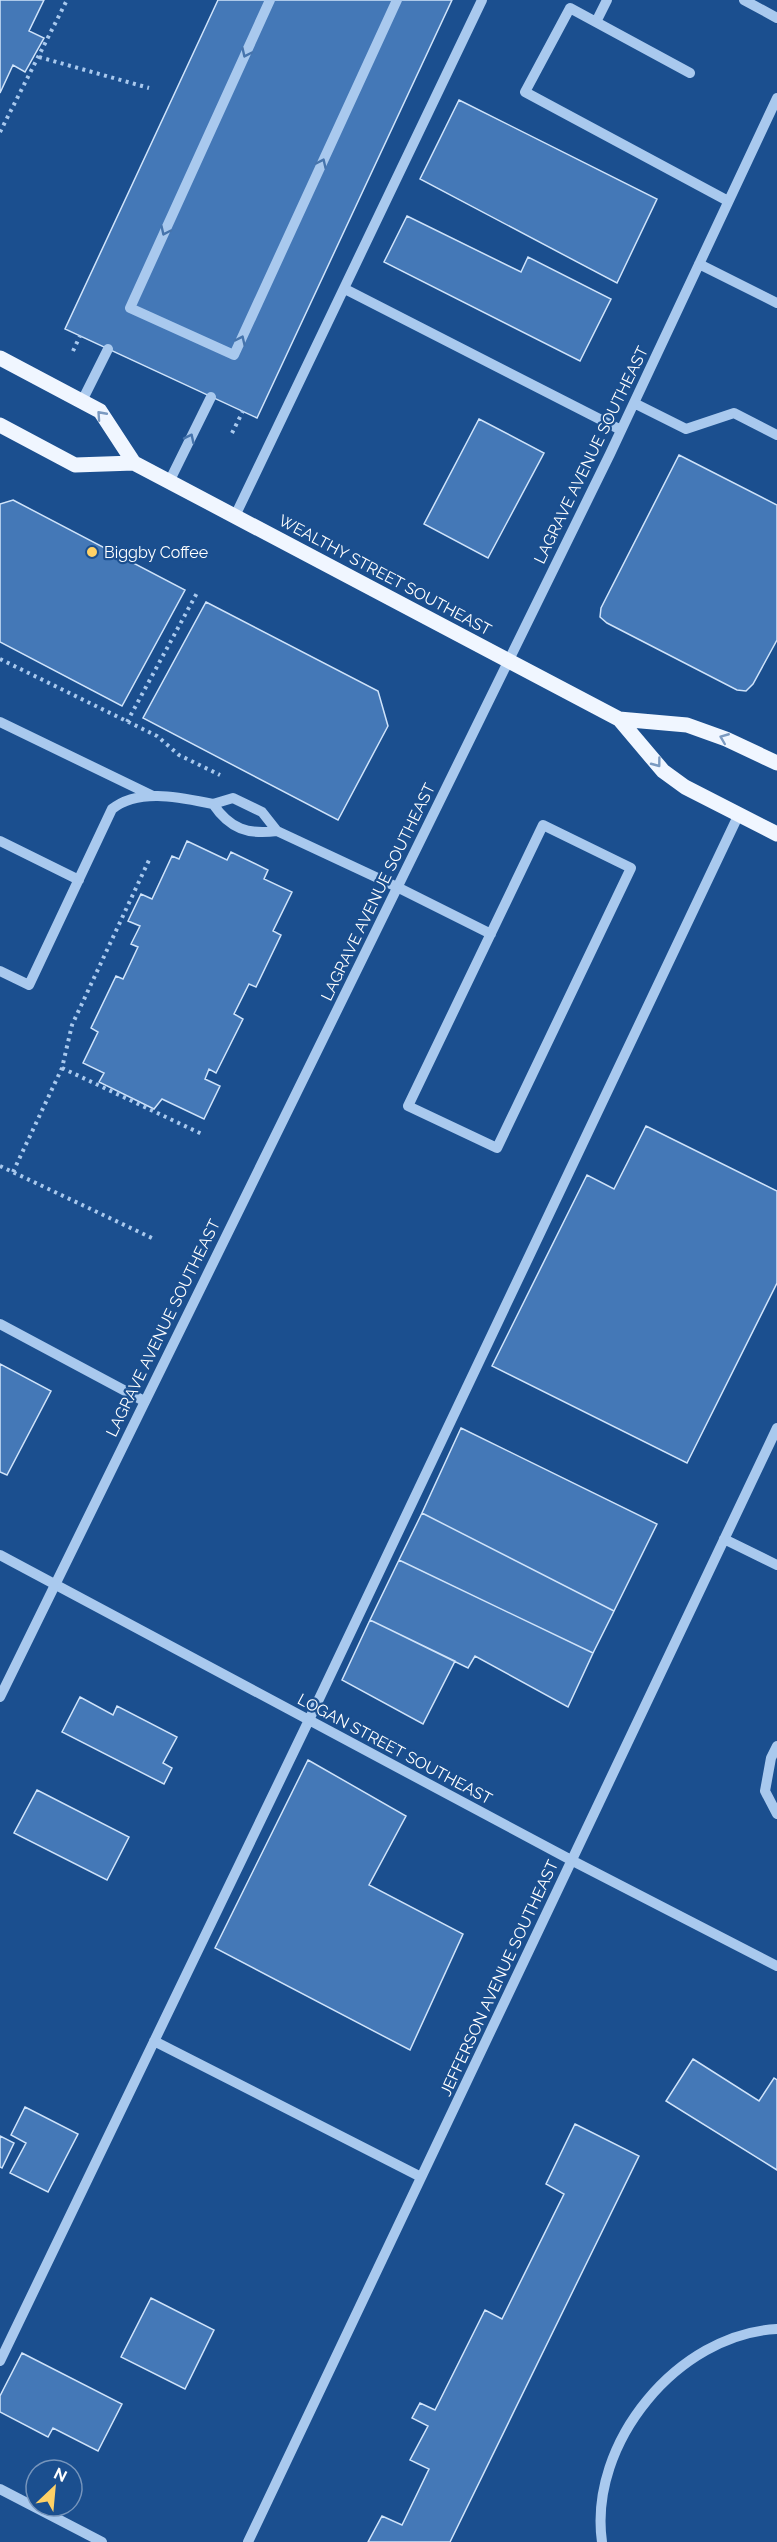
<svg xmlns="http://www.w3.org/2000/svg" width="777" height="2542" font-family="Raleway,sans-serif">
	<rect width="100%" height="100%" fill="#1b4f8f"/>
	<!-- building -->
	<path fill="#4478b7" stroke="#cfe3fa" stroke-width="1.5" d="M0,0H44L29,31L44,38L25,72L13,65L0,93Z
		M218,0H452L257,418L65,329Z
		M459,100L657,199L617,283L420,179Z
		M407,216L521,272L528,257L611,299L580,361L384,262Z
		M479,419L544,453L488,558L424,524Z
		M679,455L777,505V640L753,684L746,691L737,690L607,623L600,617L601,608Z
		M13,500L185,590L122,706L0,642V504Z
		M206,602L378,691L388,726L338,820L143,718Z
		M187,841L227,860L231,852L268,870L264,879L292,892L273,931L281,935L256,987L249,984L234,1014L243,1019L216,1073L209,1069L205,1079L220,1086L204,1119L162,1099L154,1109L99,1082L104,1073L83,1063L98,1032L91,1028L116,976L123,979L138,947L131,944L140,926L128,921L141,894L152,899L172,856L179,859Z
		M646,1126L777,1191V1283L687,1463L492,1366L587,1175L614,1189Z
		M0,1364L51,1391L7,1475L0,1472Z
		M461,1428L657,1524L614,1611L422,1513Z
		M422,1513L614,1611L593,1653L399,1560Z
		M399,1560L593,1653L568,1707L475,1656L468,1668L370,1620Z
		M370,1620L455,1661L423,1724L342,1680Z
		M80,1697L113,1715L117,1706L177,1737L163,1763L172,1768L164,1784L62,1732Z
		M308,1760L406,1816L369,1885L463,1934L410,2050L215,1948Z
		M37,1790L129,1837L107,1880L14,1833Z
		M693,2059L759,2101L774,2078L777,2080V2170L666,2101Z
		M25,2107L78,2134L48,2192L10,2173L26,2143L11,2135Z
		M575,2124L639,2156L450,2542H368L382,2516L402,2525L429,2469L410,2460L428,2426L412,2418L420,2403L435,2410L485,2310L502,2319L564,2194L546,2184Z
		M0,2136L14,2143L2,2168L0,2167Z
		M151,2298L214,2330L185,2389L121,2357Z
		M22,2353L122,2404L98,2451L53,2428L48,2437L0,2412V2396Z"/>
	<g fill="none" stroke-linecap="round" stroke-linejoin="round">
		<!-- path -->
		<path stroke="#a9c9ee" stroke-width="4" stroke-dasharray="3 4.5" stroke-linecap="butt" d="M39,57L149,88
			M0,132L67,0
			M73,351L80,336
			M232,433L243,411
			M0,659L157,736L179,755L220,775
			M127,722L198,591
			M62,1068L204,1135
			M0,1166L154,1239
			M13,1172L62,1068L72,1025L150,858"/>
		<!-- minor -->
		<path stroke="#a9c9ee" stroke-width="10" d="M270,0L130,308L234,355L397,0
			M744,0L777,18
			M596,22L607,0
			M690,73L570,8L525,92L728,201
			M699,264L777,303
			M345,289L621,430
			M82,401L108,349
			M634,403L686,429L734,413L777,435
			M170,480L211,397
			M235,516L482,0
			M0,722L153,796
			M233,798L262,812L277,831C248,835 230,829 213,804Z
			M543,825L631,868L497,1148L408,1106Z
			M277,831L397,887L491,934
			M0,841L79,880
			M0,971L29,985L112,809C139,787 183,798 213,804
			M0,1324L144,1401
			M724,1539L777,1565
			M0,1555L571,1860L777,1966
			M0,1697L610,454L777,98
			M777,1746L771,1758L765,1791L777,1814
			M154,2041L421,2177
			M0,2361L309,1720L739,814
			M0,2489L102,2542
			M248,2542L777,1428
			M602,2542C588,2443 678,2334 777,2329"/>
		<!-- major -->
		<path stroke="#f0f6ff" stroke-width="15" d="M0,358L100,411L134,463
			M0,425L75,465L134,463L619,719L687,725L726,739L777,763
			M619,719L663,771L685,787L777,834"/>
	</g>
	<!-- one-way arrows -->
	<defs><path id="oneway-chevron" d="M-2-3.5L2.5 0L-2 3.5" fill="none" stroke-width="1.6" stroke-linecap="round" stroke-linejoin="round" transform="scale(1.5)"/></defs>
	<g stroke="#4674ac">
		<use href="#oneway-chevron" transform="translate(246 53) rotate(115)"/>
		<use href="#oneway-chevron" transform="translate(322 163) rotate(-65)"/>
		<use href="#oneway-chevron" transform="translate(165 231) rotate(115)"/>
		<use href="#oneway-chevron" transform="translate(241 340) rotate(-65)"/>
		<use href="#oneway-chevron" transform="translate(190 438) rotate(-64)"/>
	</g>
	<g stroke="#7b9ac1">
		<use href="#oneway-chevron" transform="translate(101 415) rotate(-132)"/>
		<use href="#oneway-chevron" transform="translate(724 738) rotate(-158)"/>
		<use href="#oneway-chevron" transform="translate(657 763) rotate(53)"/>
	</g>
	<!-- markers -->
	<circle fill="#ffd166" stroke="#1b4f8f" stroke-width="2" cx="92" cy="552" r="6"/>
	<g text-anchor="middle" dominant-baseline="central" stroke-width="4.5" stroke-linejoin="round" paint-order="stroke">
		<!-- street labels -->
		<g font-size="16" fill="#fff" stroke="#1b4f8f">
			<text transform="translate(591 455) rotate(-64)">LAGRAVE AVENUE SOUTHEAST</text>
			<text transform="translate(385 575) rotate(28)">WEALTHY STREET SOUTHEAST</text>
			<text transform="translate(378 892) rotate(-64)">LAGRAVE AVENUE SOUTHEAST</text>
			<text transform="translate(163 1328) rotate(-64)">LAGRAVE AVENUE SOUTHEAST</text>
			<text transform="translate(395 1749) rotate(28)">LOGAN STREET SOUTHEAST</text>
			<text transform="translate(499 1978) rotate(-65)">JEFFERSON AVENUE SOUTHEAST</text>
		</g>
		<!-- poi labels -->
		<g font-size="16" fill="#fff" stroke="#1b4f8f" text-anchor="start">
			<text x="104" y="552">Biggby Coffee</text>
		</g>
	</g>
	<!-- north arrow -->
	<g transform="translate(54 2488) rotate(26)"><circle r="28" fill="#1b4f8f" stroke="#7695bc" stroke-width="1.5"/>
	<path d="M0-4.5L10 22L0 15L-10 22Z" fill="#ffd166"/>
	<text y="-9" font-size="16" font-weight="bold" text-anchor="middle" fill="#ffffff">N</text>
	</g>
</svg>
